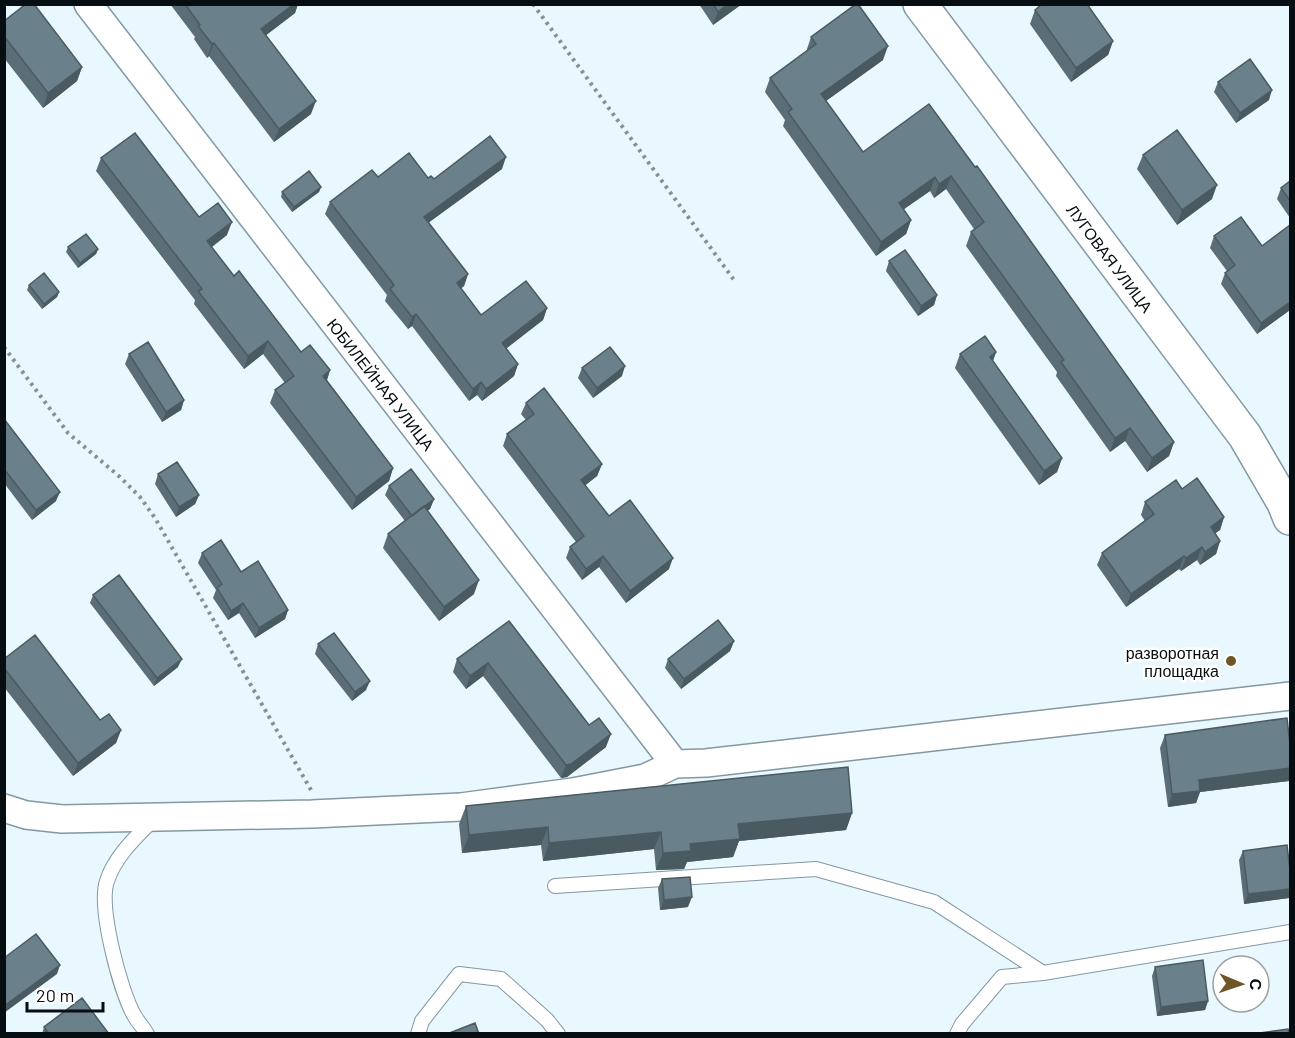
<svg xmlns="http://www.w3.org/2000/svg" width="1295" height="1038" font-family="Barlow,sans-serif">
	<rect width="100%" height="100%" fill="#e9f7fe"/>
	<g fill="none" stroke-linecap="round" stroke-linejoin="round">
		<!-- service casing -->
		<g stroke="#8298a3" stroke-width="16">
			<path id="service" d="M555,886L816,869L934,902L1043,973
				M147,1034C143,1027 137,1021 134,1015C120,990 98,907 107,881C115,856 136,837 154,819
				M418,1034L422,1021L459,974L501,979L547,1020L558,1034
				M957,1034L962,1024L1002,977L1043,973L1290,932"/>
		</g>
		<!-- minor casing -->
		<g stroke="#8298a3" stroke-width="30">
			<path id="minor" d="M88,4L675,764
				M4,808L26,815L62,819L312,814L461,807L573,792L645,778L675,764L706,763L1290,696"/>
		</g>
		<!-- tertiary casing -->
		<g stroke="#8298a3" stroke-width="36">
			<path id="tertiary" d="M920,4L1245,436L1284,503L1290,518"/>
		</g>
		<!-- path -->
		<path stroke="#869196" stroke-width="4" stroke-dasharray="3 4.5" stroke-linecap="butt" d="M533,4L734,280
			M4,347L68,433L120,477L140,497L155,518L311,790"/>
		<!-- service -->
		<use href="#service" stroke="#fff" stroke-width="14"/>
		<!-- minor -->
		<use href="#minor" stroke="#fff" stroke-width="27"/>
		<!-- tertiary -->
		<use href="#tertiary" stroke="#fff" stroke-width="33"/>
	</g>
	<!-- wall -->
	<path fill="#5b6e77" d="M170,4H298L295,13L266,35L311,114L274,142L209,56L207,58L194,39L195,37Z
		M699,4H742L713,25Z
		M1035,10L1113,41L1108,55L1071,82L1030,24Z
		M4,21L82,67L77,81L43,108L4,58Z
		M811,37L883,60L826,101L863,152L975,167L1174,442L1169,456L1147,472L1125,441L1110,452L1056,376L1057,372L966,246L971,232L974,229L946,189L934,198L930,191L904,209L911,220L906,234L876,256L783,126L785,120L765,92L770,78L806,52Z
		M1218,82L1269,100L1236,123L1214,92Z
		M1143,155L1212,199L1177,225L1137,169Z
		M101,158L199,217L227,235L212,247L234,276L301,352L330,370L327,380L393,468L389,481L352,510L270,403L275,390L285,383L263,354L244,369L194,304L195,300L96,171Z
		M502,169L429,222L468,274L464,286L461,288L481,315L547,308L543,320L506,348L518,364L514,376L482,401L477,395L469,401L412,326L408,329L385,301L387,295L325,214L330,202L378,177L434,179Z
		M1290,181V218L1277,199L1281,188Z
		M321,187L319,192L292,212L281,197L282,192Z
		M1214,236L1290,310L1257,334L1221,284L1225,273L1227,271L1210,248Z
		M68,247L98,249L96,254L78,268L66,252Z
		M889,261L937,295L934,305L918,316L886,271Z
		M29,285L59,292L57,297L42,309L27,290Z
		M996,352L993,361L1062,458L1057,472L1039,485L955,368L960,354Z
		M129,354L184,400L181,410L162,422L125,364Z
		M582,368L622,376L593,398L578,378Z
		M526,403L602,464L597,476L585,485L609,516L669,569L626,603L599,567L582,580L566,558L570,547L576,542L503,446L507,434L526,420L521,414Z
		M4,419L56,501L32,520L4,483Z
		M158,474L199,495L195,504L176,517L155,484Z
		M389,486L434,499L430,509L427,511L474,594L439,621L383,548L388,534L405,521L385,495Z
		M1182,489L1224,517L1220,530L1215,533L1220,541L1216,554L1200,565L1197,560L1181,571L1179,569L1126,607L1097,565L1102,553L1145,521L1141,515L1145,502Z
		M202,553L241,572L288,610L285,619L255,638L239,613L228,620L213,598L216,590L198,563Z
		M93,595L178,667L154,686L90,603Z
		M509,621L606,747L567,777L561,778L483,676L466,689L453,672L457,659Z
		M734,641L730,651L681,689L665,668L668,659Z
		M318,644L366,690L352,701L315,654Z
		M4,659L100,720L121,730L116,743L73,776L4,687Z
		M1165,735L1289,781L1200,792L1196,803L1168,807L1160,748Z
		M466,806L852,813L846,830L739,841L733,857L687,862L684,869L656,870L654,849L543,861L541,845L462,853L459,824Z
		M1243,851L1289,898L1244,904L1239,860Z
		M662,879L688,907L660,910L658,888Z
		M1155,967L1208,1001L1205,1010L1157,1016L1152,976Z
		M44,1027L109,1034H42Z"/>
	<!-- shaded-wall -->
	<path fill="#4a5a61" d="M294,4H298L295,13L256,43L261,29Z
		M728,4H742L713,25L718,12Z
		M1113,41L1108,55L1071,82L1076,68Z
		M214,43L209,56L207,58L212,44Z
		M888,46L883,60L816,108L821,94Z
		M82,67L77,81L43,108L48,93Z
		M1272,90L1269,100L1236,123L1240,113Z
		M316,101L311,114L274,142L279,129Z
		M506,157L502,169L420,229L424,217Z
		M951,176L946,189L934,198L939,184Z
		M935,177L930,191L894,216L899,203Z
		M1217,185L1212,199L1177,225L1182,210Z
		M321,187L319,192L292,212L294,207Z
		M911,220L906,234L876,256L881,242Z
		M232,222L227,235L202,254L207,241Z
		M98,249L96,254L78,268L80,263Z
		M468,274L464,286L452,295L457,283Z
		M59,292L57,297L42,309L44,304Z
		M937,295L934,305L918,316L921,306Z
		M1290,302V310L1257,334L1261,323Z
		M547,308L543,320L498,355L502,343Z
		M416,314L412,326L408,329L412,317Z
		M268,341L263,354L244,369L248,356Z
		M996,352L991,366L990,357Z
		M518,364L514,376L482,401L486,389Z
		M625,366L622,376L593,398L597,388Z
		M330,370L326,383L323,376Z
		M481,382L477,395L469,401L473,389Z
		M184,400L181,410L162,422L166,412Z
		M1130,428L1125,441L1110,452L1115,438Z
		M1174,442L1169,456L1147,472L1152,458Z
		M1062,458L1057,472L1039,485L1044,471Z
		M602,464L597,476L577,492L581,480Z
		M393,468L389,481L352,510L356,497Z
		M60,492L56,501L32,520L36,510Z
		M199,495L195,504L176,517L179,507Z
		M434,499L430,509L408,526L412,516Z
		M1224,517L1220,530L1206,540L1211,527Z
		M1220,541L1216,554L1200,565L1205,552Z
		M1202,547L1197,560L1181,571L1186,558Z
		M603,556L599,567L582,580L586,569Z
		M1184,556L1179,569L1126,607L1131,594Z
		M673,558L669,569L626,603L630,591Z
		M479,580L474,594L439,621L444,607Z
		M243,603L239,613L228,620L231,611Z
		M288,610L285,619L255,638L259,628Z
		M734,641L730,651L681,689L684,679Z
		M182,659L178,667L154,686L157,678Z
		M488,663L483,676L466,689L470,676Z
		M370,681L366,690L352,701L355,692Z
		M121,730L116,743L73,776L78,763Z
		M611,734L606,747L567,777L561,778L566,765Z
		M1290,768V776L1289,781L1200,792L1196,803L1168,807L1172,794L1199,780Z
		M852,813L846,830L739,841L733,857L687,862L684,869L656,870L663,853L690,844L738,824Z
		M548,827L541,845L462,853L469,835Z
		M661,832L654,849L543,861L549,843Z
		M1290,889L1289,898L1244,904L1248,894Z
		M692,897L688,907L660,910L664,900Z
		M60,965L57,974L4,1013V1006Z
		M1208,1001L1205,1010L1157,1016L1161,1007Z"/>
	<!-- building -->
	<path fill="#6a808a" stroke="#4a5a61" stroke-width="1.5" d="M26,4H34L82,67L48,93L4,36V21Z
		M185,4H294L261,29L316,101L279,129L214,43L212,44L198,26L200,25Z
		M713,4H728L718,12Z
		M856,4H858L888,46L821,94L863,152L929,104L975,167L977,166L1174,442L1152,458L1130,428L1115,438L1061,362L1064,360L971,232L984,222L951,176L939,184L935,177L899,203L911,220L881,242L788,112L792,109L770,78L816,44L811,37Z
		M1042,4H1087L1113,41L1076,68L1035,10Z
		M1250,59L1272,90L1240,113L1218,82Z
		M1177,130L1217,185L1182,210L1143,155Z
		M135,133L199,217L218,203L232,222L207,241L234,276L239,271L301,352L310,345L330,370L323,376L393,468L356,497L275,390L294,376L268,341L248,356L198,291L202,289L101,158Z
		M490,136L506,157L424,217L468,274L457,283L481,315L526,281L547,308L502,343L518,364L486,389L481,382L473,389L416,314L412,317L390,289L394,285L330,202L372,170L378,177L409,153L428,178L431,176L434,179Z
		M309,171L321,187L294,207L282,192Z
		M1290,181V201L1281,188Z
		M1241,217L1262,246L1290,225V302L1261,323L1225,273L1235,265L1214,236Z
		M86,234L98,249L80,263L68,247Z
		M905,250L937,295L921,306L889,261Z
		M44,273L59,292L44,304L29,285Z
		M985,336L996,352L990,357L1062,458L1044,471L960,354Z
		M148,342L184,400L166,412L129,354Z
		M610,347L625,366L597,388L582,368Z
		M544,388L602,464L581,480L609,516L630,500L673,558L630,591L603,556L586,569L570,547L584,536L507,434L534,414L526,403Z
		M4,419L60,492L36,510L4,469Z
		M177,462L199,495L179,507L158,474Z
		M411,469L434,499L412,516L389,486Z
		M1197,478L1224,517L1211,527L1220,541L1205,552L1202,547L1186,558L1184,556L1131,594L1102,553L1154,514L1145,502L1176,480L1182,489Z
		M424,506L479,580L444,607L388,534Z
		M221,540L241,572L258,561L288,610L259,628L243,603L231,611L217,588L222,584L202,553Z
		M119,575L182,659L157,678L93,595Z
		M718,620L734,641L684,679L668,659Z
		M509,621L589,725L599,718L611,734L571,764L566,765L488,663L470,676L457,659Z
		M334,633L370,681L355,692L318,644Z
		M35,635L100,720L109,714L121,730L78,763L4,668V659Z
		M1287,718L1290,744V768L1199,780L1200,791L1172,794L1165,735Z
		M848,767L852,813L738,824L740,839L690,844L691,851L663,853L661,832L549,843L548,827L469,835L466,806Z
		M1287,845L1290,870V889L1248,894L1243,851Z
		M690,877L692,897L664,900L662,879Z
		M36,934L60,965L4,1006V958Z
		M1203,960L1208,1001L1161,1007L1155,967Z
		M82,998L109,1034H49L44,1027Z
		M475,1023L479,1034H447Z
		M1288,1029L1289,1034H1253Z"/>
	<!-- markers -->
	<circle fill="#705527" stroke="#fff" stroke-width="2" cx="1231" cy="661" r="6"/>
	<g text-anchor="middle" dominant-baseline="central" stroke-width="5" stroke-linejoin="round" paint-order="stroke">
		<!-- street labels -->
		<g font-size="16" fill="#060e11" stroke="#fff">
			<text transform="translate(1110 258) rotate(53)">ЛУГОВАЯ УЛИЦА</text>
			<text transform="translate(381 384) rotate(52)">ЮБИЛЕЙНАЯ УЛИЦА</text>
		</g>
		<!-- poi labels -->
		<g font-size="16" fill="#060e11" stroke="#fff" text-anchor="end">
			<text x="1219" y="652">разворотная<tspan x="1219" dy="18">площадка</tspan></text>
		</g>
	</g>
	<!-- border -->
	<rect width="1295" height="1038" fill="none" stroke="#060e11" stroke-width="12"/>
	<!-- north arrow -->
	<g transform="translate(1241 984) rotate(92)"><circle r="28" fill="#ffffff" stroke="#9b9fa0" stroke-width="1.5"/>
	<path d="M0-4.5L10 22L0 15L-10 22Z" fill="#705527"/>
	<text y="-9" font-size="16" font-weight="bold" text-anchor="middle" fill="#060e11">С</text>
	</g>
	<!-- scale -->
	<path d="M27 1002v9h76v-9" fill="none" stroke="#060e11" stroke-width="3"/>
	<text x="36" y="1002" font-size="18" fill="#060e11" stroke="#ffffff" stroke-width="4.5" paint-order="stroke">20 m</text>
</svg>
